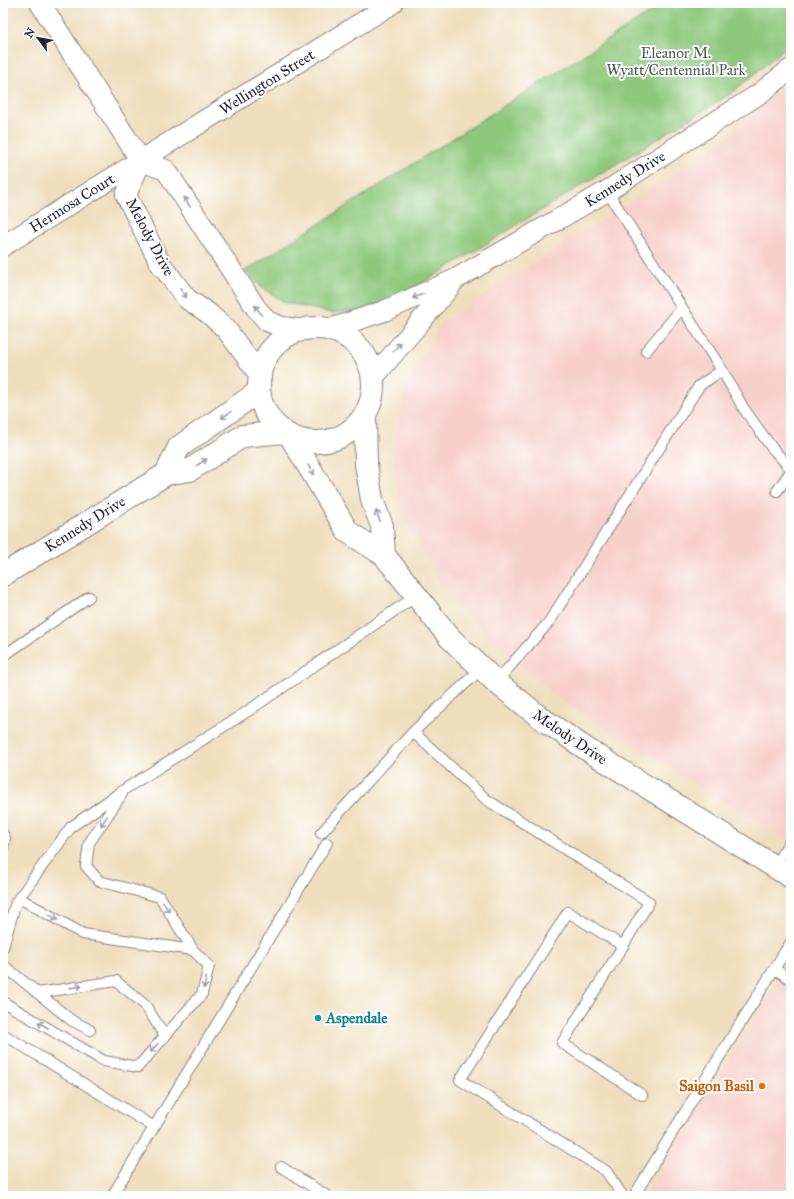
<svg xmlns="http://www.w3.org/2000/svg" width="794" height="1199" font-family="'IM FELL Great Primer',serif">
	<rect width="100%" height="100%" fill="#fff"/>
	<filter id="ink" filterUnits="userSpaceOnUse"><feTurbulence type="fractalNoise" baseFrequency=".025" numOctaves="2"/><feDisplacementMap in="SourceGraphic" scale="8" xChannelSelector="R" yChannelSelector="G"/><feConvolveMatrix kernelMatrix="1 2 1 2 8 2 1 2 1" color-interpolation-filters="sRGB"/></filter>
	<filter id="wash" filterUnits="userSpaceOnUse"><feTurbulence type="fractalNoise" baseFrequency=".012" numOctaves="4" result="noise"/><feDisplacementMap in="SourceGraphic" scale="16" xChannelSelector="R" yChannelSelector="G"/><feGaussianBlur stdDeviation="0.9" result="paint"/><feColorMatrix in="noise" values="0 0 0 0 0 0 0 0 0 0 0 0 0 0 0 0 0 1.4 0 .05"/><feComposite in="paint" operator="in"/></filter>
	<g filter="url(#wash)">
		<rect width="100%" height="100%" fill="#efdebd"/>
		<!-- built -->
		<path fill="#f7d0cb" d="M791,80V843L559,699L493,641L439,581L400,508L393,456L405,389L442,322L713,149Z
			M791,960V1196H644Z"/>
		<!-- green -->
		<path fill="#8dc87c" stroke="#58755c" d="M665,3H791V43L732,93L382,308L332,313L286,303L261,287L245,271Z"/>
	</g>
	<g filter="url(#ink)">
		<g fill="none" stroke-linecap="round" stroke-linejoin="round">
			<!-- service casing -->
			<g stroke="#88807c" stroke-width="12">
				<path id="service" d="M607,191L722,370L744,409L772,448L791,469
					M646,351L682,308
					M777,491L791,471
					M3,656L89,597
					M496,682L549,622L699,386L722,370
					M413,732L487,800L649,902L623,946L568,912L460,1080L606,1171L622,1195L621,1196
					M122,794L89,843L86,866L99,881L160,897L193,950
					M321,833L413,732L481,669
					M3,834L5,838L3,848
					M774,867L791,840
					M19,898L83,934L193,950L209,966L202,994L165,1036
					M623,946L562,1043L642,1095
					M3,947L16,902L71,827L125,789L248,711L416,596
					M3,965L71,1020L90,1030
					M774,969L791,979
					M3,1002L104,1061L138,1067L165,1036L145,1005L116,981L38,993
					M3,1034L154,1127
					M281,1167L327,1196
					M112,1196L327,843
					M634,1196L677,1125L791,942"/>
			</g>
			<!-- minor casing -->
			<g stroke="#88807c" stroke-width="22">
				<path id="minor" d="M40,3L141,161L166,170L256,308L267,321L282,327L305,330
					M141,161L126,195L160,263L187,299L208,313L226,329L261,377
					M3,246L393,3
					M330,329L384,311L454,280L607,191L759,94L791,69
					M373,378L452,284"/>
			</g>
			<!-- tertiary casing -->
			<g stroke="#88807c" stroke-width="24">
				<path id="tertiary" d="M259 385a57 57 0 1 1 114 0a57 57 0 1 1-114 0Z
					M365,416L366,464L372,500L382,526L384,555
					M291,437L348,532L384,555L450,638L496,682L541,718L588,750L791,877
					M166,474L179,447L258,392
					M3,575L166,474L190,470L243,436L284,432"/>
			</g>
			<!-- service -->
			<use href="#service" stroke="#fff" stroke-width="10"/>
			<!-- minor -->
			<use href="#minor" stroke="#fff" stroke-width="20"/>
			<!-- tertiary -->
			<use href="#tertiary" stroke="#fff" stroke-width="22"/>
		</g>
		<!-- one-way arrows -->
		<defs><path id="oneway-shaft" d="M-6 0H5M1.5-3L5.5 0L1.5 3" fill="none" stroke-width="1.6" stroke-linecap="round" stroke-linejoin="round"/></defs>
		<g stroke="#9c9ca7">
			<use href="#oneway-shaft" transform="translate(187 202) rotate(-123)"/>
			<use href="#oneway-shaft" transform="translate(183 293) rotate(54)"/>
			<use href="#oneway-shaft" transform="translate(418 296) rotate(157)"/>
			<use href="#oneway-shaft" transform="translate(258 310) rotate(-127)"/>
			<use href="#oneway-shaft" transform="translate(397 347) rotate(-50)"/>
			<use href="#oneway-shaft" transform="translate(226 415) rotate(145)"/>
			<use href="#oneway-shaft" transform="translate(202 462) rotate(-33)"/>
			<use href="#oneway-shaft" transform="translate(311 470) rotate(59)"/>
			<use href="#oneway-shaft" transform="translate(378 516) rotate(-111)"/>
			<use href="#oneway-shaft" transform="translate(104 821) rotate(124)"/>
			<use href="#oneway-shaft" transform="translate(166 907) rotate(58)"/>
			<use href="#oneway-shaft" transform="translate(53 917) rotate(29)"/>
			<use href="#oneway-shaft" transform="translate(205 983) rotate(104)"/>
			<use href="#oneway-shaft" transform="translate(76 987) rotate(-8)"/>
			<use href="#oneway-shaft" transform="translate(43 1025) rotate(-150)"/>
			<use href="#oneway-shaft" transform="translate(154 1048) rotate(132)"/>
		</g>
	</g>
	<!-- markers -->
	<circle fill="#0f9aa8" stroke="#fff" stroke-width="1.5" cx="318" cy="1018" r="4"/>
	<circle fill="#e8710a" stroke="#fff" stroke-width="1.5" cx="762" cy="1086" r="4"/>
	<g text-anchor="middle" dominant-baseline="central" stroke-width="4" stroke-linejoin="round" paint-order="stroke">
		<!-- park labels -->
		<g font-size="15" fill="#475c52" stroke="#fff">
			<text x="676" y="53">Eleanor M.<tspan x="676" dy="17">Wyatt/Centennial Park</tspan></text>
		</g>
		<!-- street labels -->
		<g font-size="15" fill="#22223b" stroke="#fff">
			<text transform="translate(267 82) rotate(-32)">Wellington Street</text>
			<text transform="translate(625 179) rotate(-32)">Kennedy Drive</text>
			<text transform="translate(72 203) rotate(-32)">Hermosa Court</text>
			<text transform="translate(150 237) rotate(62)">Melody Drive</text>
			<text transform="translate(85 524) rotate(-32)">Kennedy Drive</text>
			<text transform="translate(570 737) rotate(34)">Melody Drive</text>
		</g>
		<!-- culture labels -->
		<g font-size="15" font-weight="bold" fill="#0d838f" stroke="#fff" text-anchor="start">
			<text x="326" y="1018">Aspendale</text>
		</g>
		<!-- food labels -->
		<g font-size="15" font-weight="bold" fill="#c56008" stroke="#fff" text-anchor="end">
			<text x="754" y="1086">Saigon Basil</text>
		</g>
	</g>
	<!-- margin -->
	<rect width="794" height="1199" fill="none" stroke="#fff" stroke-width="16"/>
	<!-- north arrow -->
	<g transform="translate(38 38) rotate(302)" stroke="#ffffff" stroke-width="3" paint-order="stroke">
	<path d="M0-3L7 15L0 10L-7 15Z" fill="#22223b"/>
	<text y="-6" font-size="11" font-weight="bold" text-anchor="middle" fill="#22223b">N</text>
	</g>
</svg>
